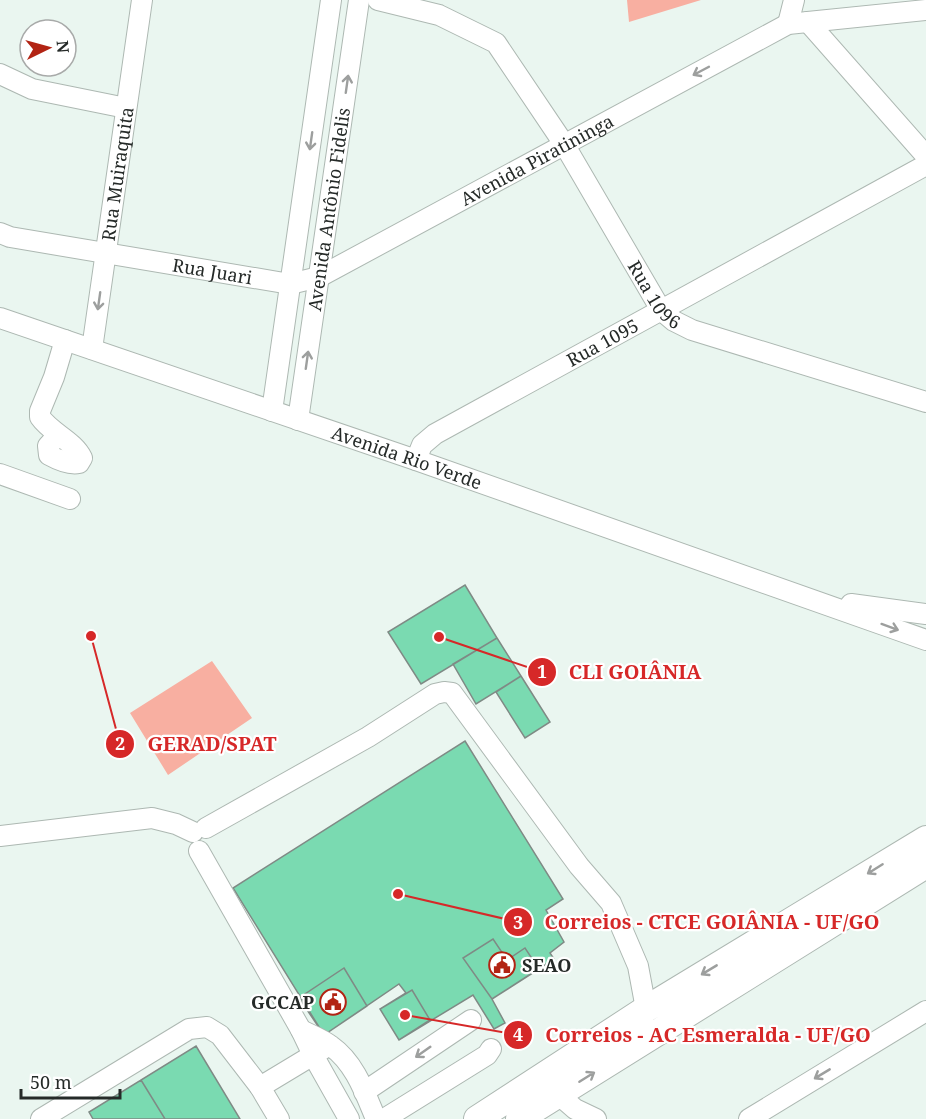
<svg xmlns="http://www.w3.org/2000/svg" width="926" height="1119" font-family="'Noto Serif',serif">
	<rect width="100%" height="100%" fill="#eaf6f0"/>
	<!-- green -->
	<path fill="#f8afa1" d="M627,0H701L629,22Z
		M212,661L252,718L168,775L130,713Z"/>
	<!-- building -->
	<path fill="#7adab1" stroke="#7f8a85" stroke-width="1.5" d="M465,585L497,638L421,684L388,632Z
		M497,638L521,676L476,704L453,664Z
		M521,676L550,722L525,738L496,692Z
		M465,741L563,899L546,910L564,942L550,953L554,959L492,999L505,1023L494,1029L473,995L399,1040L380,1009L406,993L399,984L324,1035L233,888Z
		M493,939L507,960L525,948L539,969L492,999L463,958Z
		M344,968L367,1006L324,1035L299,998Z
		M412,990L430,1020L399,1040L380,1009Z
		M196,1046L240,1119H165L141,1080Z
		M141,1080L165,1119H93L89,1112Z"/>
	<g fill="none" stroke-linecap="round" stroke-linejoin="round">
		<!-- minor casing -->
		<g stroke="#adb8b2" stroke-width="22">
			<g id="minor">
				<path id="s1" d="M378,0L439,15L496,43L564,144L661,310L674,321L692,330L926,402"/>
				<path d="M808,22L926,156"/>
				<path d="M788,24L794,0"/>
				<path d="M0,74L32,89L126,108"/>
				<path id="s2" d="M0,233L10,237L290,284L319,277L788,24L926,10"/>
				<path id="s3" d="M0,318L416,460L926,640"/>
				<path id="s4" d="M92,349L142,0"/>
				<path d="M272,411L331,0"/>
				<path id="s5" d="M298,420L359,0"/>
				<path d="M58,435L48,446L49,455C58,460 69,465 79,463L82,458C74,441 51,433 40,417V411L54,377L65,340"/>
				<path id="s6" d="M416,460L422,445L435,434L926,165"/>
				<path d="M0,474L70,499"/>
				<path d="M851,604L926,614"/>
				<path d="M206,828L368,737L435,694L444,692L452,693L579,866L611,903L638,966L646,1009"/>
				<path d="M0,836L152,818L176,824L193,832"/>
				<path d="M199,851L301,1030L313,1055L349,1119"/>
				<path d="M301,1030C311,1035 322,1039 331,1046C355,1063 365,1093 376,1119"/>
				<path d="M260,1087L323,1049"/>
				<path d="M364,1092L471,1020"/>
				<path d="M559,1095L575,1109L596,1119"/>
				<path d="M41,1119L189,1029L207,1027L220,1035L260,1087L279,1119"/>
				<path d="M384,1119L487,1055L491,1049"/>
				<path d="M749,1119L926,1011"/>
			</g>
		</g>
		<!-- major casing -->
		<g stroke="#adb8b2" stroke-width="28">
			<path id="major" d="M477,1119L646,1009L926,839
				M519,1119L926,865"/>
		</g>
		<!-- minor -->
		<use href="#minor" stroke="#fff" stroke-width="20"/>
		<!-- major -->
		<use href="#major" stroke="#fff" stroke-width="26"/>
	</g>
	<!-- one-way arrows -->
	<defs><path id="oneway-shaft" d="M-6 0H5M1.5-3L5.5 0L1.5 3" fill="none" stroke-width="1.6" stroke-linecap="round" stroke-linejoin="round" transform="scale(1.5)"/></defs>
	<g stroke="#9d9f9e">
		<use href="#oneway-shaft" transform="translate(701 71) rotate(152)"/>
		<use href="#oneway-shaft" transform="translate(347 84) rotate(-82)"/>
		<use href="#oneway-shaft" transform="translate(311 141) rotate(98)"/>
		<use href="#oneway-shaft" transform="translate(99 301) rotate(98)"/>
		<use href="#oneway-shaft" transform="translate(307 360) rotate(-82)"/>
		<use href="#oneway-shaft" transform="translate(890 627) rotate(20)"/>
		<use href="#oneway-shaft" transform="translate(875 869) rotate(148)"/>
		<use href="#oneway-shaft" transform="translate(709 970) rotate(149)"/>
		<use href="#oneway-shaft" transform="translate(423 1052) rotate(145)"/>
		<use href="#oneway-shaft" transform="translate(822 1074) rotate(149)"/>
		<use href="#oneway-shaft" transform="translate(587 1077) rotate(-32)"/>
	</g>
	<!-- icons -->
	<defs>
		<g id="civic-ring" transform="scale(1.35)"><circle r="9.5" fill="#fff" stroke="#b22414" stroke-width="1.5"/><path d="M-.6-6.5H3V-4.5H.6V-3L4-1V1h2V6H-6V1h2V-1L-.6-3ZM-1.2 2.5V6h2.4V2.5Z" fill="#b22414"/></g>
	</defs>
	<g fill-rule="evenodd">
		<use href="#civic-ring" x="502" y="965"/>
		<use href="#civic-ring" x="333" y="1002"/>
	</g>
	<g text-anchor="middle" dominant-baseline="central" stroke-width="4.5" stroke-linejoin="round" paint-order="stroke">
		<!-- street labels -->
		<g font-size="18" fill="#252a28" stroke="#fff">
			<text stroke="none"><textPath href="#s2" startOffset="572">Avenida Piratininga</textPath></text>
			<text stroke="none"><textPath href="#s4" startOffset="177">Rua Muiraquita</textPath></text>
			<text stroke="none"><textPath href="#s5" startOffset="213">Avenida Antônio Fidelis</textPath></text>
			<text stroke="none"><textPath href="#s2" startOffset="216">Rua Juari</textPath></text>
			<text stroke="none"><textPath href="#s1" startOffset="424">Rua 1096</textPath></text>
			<text stroke="none"><textPath href="#s6" startOffset="224">Rua 1095</textPath></text>
			<text stroke="none"><textPath href="#s3" startOffset="430">Avenida Rio Verde</textPath></text>
		</g>
		<!-- poi labels -->
		<g font-size="18" font-weight="bold" fill="#252a28" stroke="#fff" text-anchor="start">
			<text x="522" y="965">SEAO</text>
			<text x="314" y="1002" text-anchor="end">GCCAP</text>
		</g>
	</g>
	<!-- callouts -->
	<path fill="none" stroke="#d62828" stroke-width="2" d="M439 637L542 672M91 636L120 744M398 894L518 922M405 1015L518 1035"/>
	<g fill="#d62828" stroke="#fff" stroke-width="2">
		<circle cx="439" cy="637" r="6"/>
		<circle cx="91" cy="636" r="6"/>
		<circle cx="398" cy="894" r="6"/>
		<circle cx="405" cy="1015" r="6"/>
		<circle cx="542" cy="672" r="15"/>
		<circle cx="120" cy="744" r="15"/>
		<circle cx="518" cy="922" r="15"/>
		<circle cx="518" cy="1035" r="15"/>
	</g>
	<g font-size="18" text-anchor="middle" font-weight="bold" fill="#fff">
		<text x="542" y="678">1</text>
		<text x="120" y="750">2</text>
		<text x="518" y="929">3</text>
		<text x="518" y="1041">4</text>
	</g>
	<g font-size="20" text-anchor="middle" font-weight="bold" fill="#d62828" stroke="#fff" stroke-width="4.5" stroke-linejoin="round" paint-order="stroke">
		<text x="635" y="679">CLI GOIÂNIA</text>
		<text x="212" y="751">GERAD/SPAT</text>
		<text x="712" y="929">Correios - CTCE GOIÂNIA - UF/GO</text>
		<text x="708" y="1042">Correios - AC Esmeralda - UF/GO</text>
	</g>
	<!-- north arrow -->
	<g transform="translate(48 48) rotate(85)"><circle r="28" fill="#ffffff" stroke="#a8aaa9" stroke-width="1.5"/>
	<path d="M0-4.5L10 22L0 15L-10 22Z" fill="#b22414"/>
	<text y="-9" font-size="16" font-weight="bold" text-anchor="middle" fill="#252a28">N</text>
	</g>
	<!-- scale -->
	<path d="M21 1089v9h99v-9" fill="none" stroke="#252a28" stroke-width="3"/>
	<text x="30" y="1089" font-size="18" fill="#252a28" stroke="#ffffff" stroke-width="4.5" paint-order="stroke">50 m</text>
</svg>
